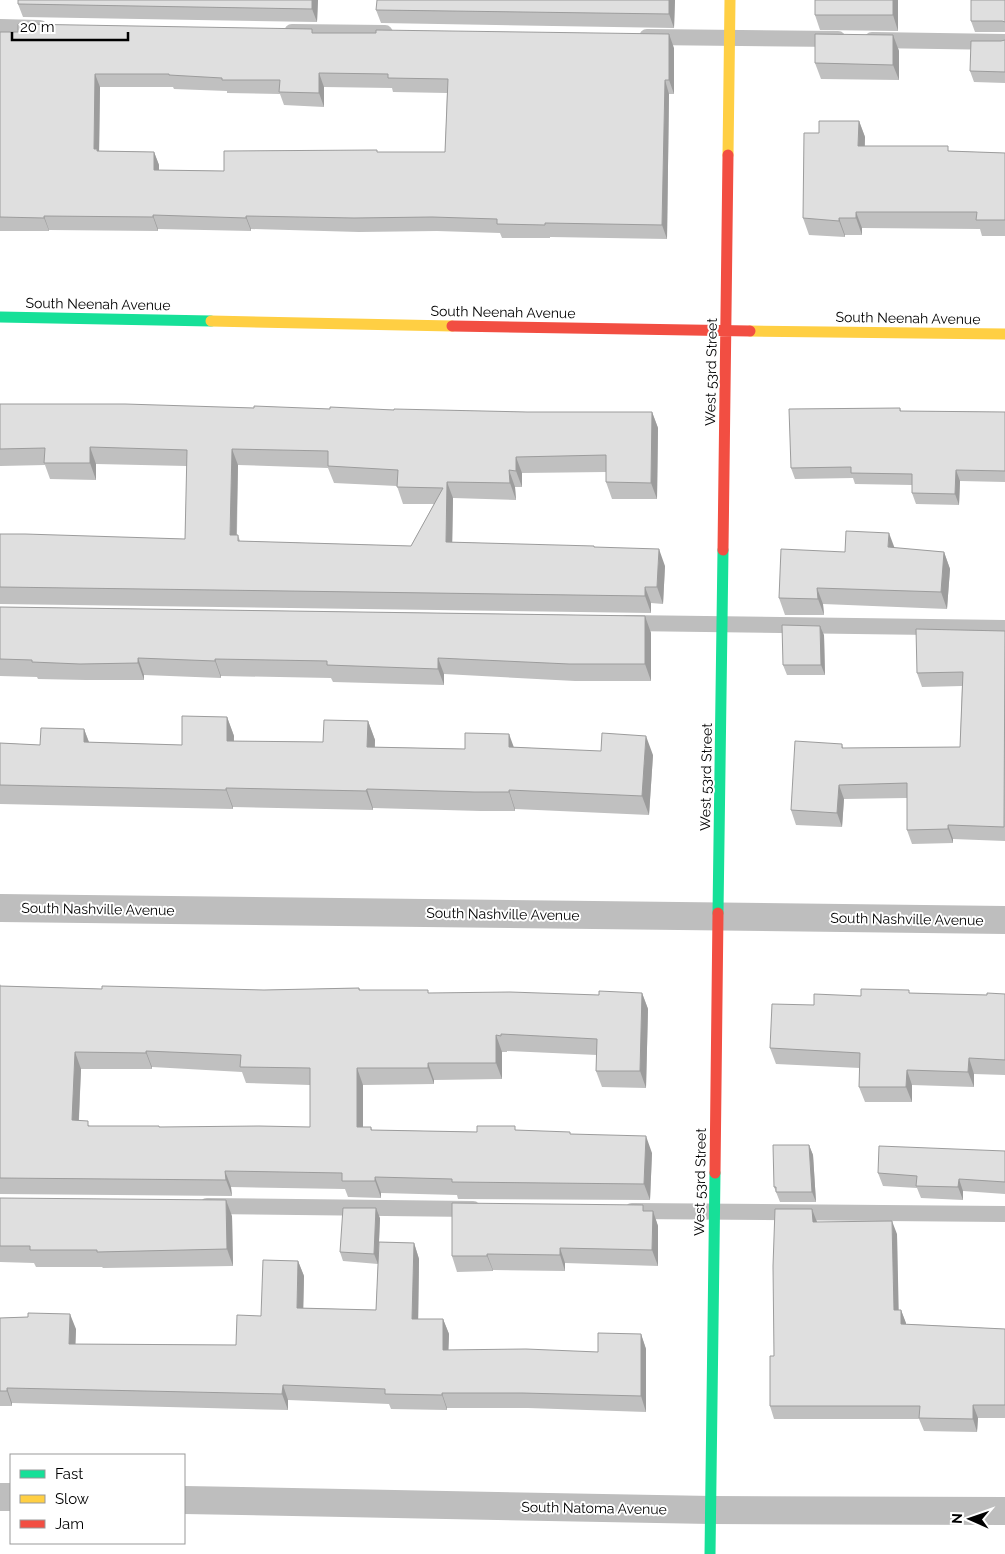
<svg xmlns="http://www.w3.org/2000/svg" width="1005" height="1554" font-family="Raleway,sans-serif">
	<rect width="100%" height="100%" fill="#fff"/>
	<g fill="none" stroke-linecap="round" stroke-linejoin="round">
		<!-- lane -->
		<path stroke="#bebebe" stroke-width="16" d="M0,27L40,28
			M292,32L385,33
			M647,37L838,39
			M872,40L1005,42
			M627,623L1005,628
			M207,1206L473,1209
			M632,1211L1005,1214"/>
		<!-- street -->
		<path stroke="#bebebe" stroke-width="28" d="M0,908L1005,920
			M0,1497H11
			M184,1500L711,1510L1005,1511"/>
		<!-- fast -->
		<path stroke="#16e098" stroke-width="11" d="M0,317L211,321
			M718,913L723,550
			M710,1554L715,1173"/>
		<!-- slow -->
		<path stroke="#ffcf43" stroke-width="11" d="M728,155L730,0
			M211,321L452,326
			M750,331L1005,334"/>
		<!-- jam -->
		<path stroke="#f24e42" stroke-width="11" d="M452,326L750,331
			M723,550L728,155
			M715,1173L718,913"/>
	</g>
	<!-- wall -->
	<path fill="#c0c0c0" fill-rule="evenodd" d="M318,0L317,22L23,17L18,4Z
		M675,0L674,28L381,23L376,10Z
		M898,0V31L820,30L815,15Z
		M1005,0V32H975L971,21Z
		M312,29L314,33L674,48V94H669L667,239L550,237V238H502L500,233L437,231L359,232L251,229V231L158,229V231L49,230V231H0V32ZM100,87H173L174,89L227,91V93L280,94L284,105L324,107V87L392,88L393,92L447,93L445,152H378L224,171L159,170V165L154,152L99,151Z
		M893,35L899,51V80L821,79L815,63Z
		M1005,40V83L974,82L970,71L1001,41Z
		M859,121L865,137V146L950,151L1005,153V236H982L980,229L862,228V235H845V237L809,235L803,218L819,133Z
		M0,404L527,412H652L658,428L657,499H612L606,482V472L522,473V487H515L516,500L453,498L452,542L594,547L665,566L663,604L651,603V613L0,604V534L185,539L187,466L96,464V480L50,479L45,465L0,466ZM238,465L328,468L334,483L397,486L403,504H434L411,546L240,541L238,535H237Z
		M900,408L901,411L1005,412V482L960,481L959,505L916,504L912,493V485L855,484L853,478L795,479L791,468Z
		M894,548L944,552L950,569L947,609L823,604L824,615H785L779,598L845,552Z
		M0,607L645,616L651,633V681H575L444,674V685L333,682L331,678L221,676V678L144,675V680H86L38,679L37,677L0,676Z
		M1005,631V841L953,839V843L912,844L907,830V798L844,799L842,827L796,825L791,810L842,744L843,748L960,747L962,686L922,687L917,673Z
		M824,635L825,675H787L783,665Z
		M227,717L234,736V741L323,742L368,721L375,740V747L465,749L514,747L653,755L649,815L515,809V811H481L373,808V810L233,807V809L0,804V743L40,745L84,729L89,742L182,745Z
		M0,984L1,986L102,989L264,990L359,988L360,990L430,993L599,995L642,993L648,1009L646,1088L602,1087L596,1071L597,1055L507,1051V1052H502V1079L434,1080V1084L363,1085V1127H371L372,1130L477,1132L517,1130L571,1134L652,1153L650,1200L458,1199L457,1195L381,1193V1198L348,1197L345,1189L231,1187L232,1196L0,1194ZM152,1067L242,1072L246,1083L310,1085V1127H159L90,1126L79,1120L81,1069H152Z
		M909,993L987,995L1005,994V1075L974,1074V1087L912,1085V1102H865L859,1087L860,1068L776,1064L770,1048L814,1005L861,996Z
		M809,1145L813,1155L816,1202H780L774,1187Z
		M1005,1151V1194L963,1191V1200L921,1198L917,1188L883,1186L878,1173Z
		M0,1198L232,1216L233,1266L103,1268L102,1267H36L34,1263L0,1262Z
		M812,1209L817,1222L897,1234L898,1310H901L906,1324L1005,1329V1418H978L977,1432L924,1431L919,1419H774L770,1406L774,1356Z
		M645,1211H653L658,1226V1266L565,1263V1271L493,1270V1271L457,1272L452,1256Z
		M380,1218L379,1242L414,1243L419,1259L418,1319H443L449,1334L448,1350L598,1352L641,1334L646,1349V1412L528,1408H447V1410L391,1409L389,1404L288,1400V1410L12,1403V1406H0V1318L28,1317L76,1329L75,1344L236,1345L261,1316L298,1261L304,1276L303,1308L376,1310L378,1264L343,1261L340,1252Z"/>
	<!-- shaded-wall -->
	<path fill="#9c9c9c" d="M312,0H318L317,22L312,9Z
		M669,0H675L674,28L669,14Z
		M893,0H898V31L893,15Z
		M669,34L674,48V94L669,80Z
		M893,35L899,51V80L893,65Z
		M319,73L324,87V107L319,93Z
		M95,74L100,87L99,156L94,149Z
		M665,80L669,94L667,239L662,225Z
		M859,121L865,137L864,163L858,146Z
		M154,152L159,165V184L154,170Z
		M856,212L862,228V235L856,218Z
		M153,215L158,229V231L153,217Z
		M44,216L49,230V231L44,218Z
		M246,216L251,229V231L246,218Z
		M839,218L845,235V237L839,221Z
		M652,412L658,428L657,499L651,483Z
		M90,447L96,464V480L90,463Z
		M232,449L238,465L236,552L230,535Z
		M516,457L522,473V487L516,471Z
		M509,470L515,487L516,500L510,483Z
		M956,470L960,481L959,505L955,494Z
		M447,482L453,498L452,558L446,542Z
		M889,533L895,549L888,547Z
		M659,549L665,566L663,604L657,587Z
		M944,552L950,569L947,609L941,592Z
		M645,587L651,603V613L645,596Z
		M817,588L823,604L824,615L818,599Z
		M645,616L651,633V681L645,664Z
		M820,626L824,635L825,675L821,665Z
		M138,658L144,675V680L138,663Z
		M438,658L444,674V685L438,669Z
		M215,659L221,676V678L215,661Z
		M227,717L234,736L233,760L227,741Z
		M368,721L375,740L374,766L367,747Z
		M84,729L91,748L84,742Z
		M509,734L516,753L509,747Z
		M646,736L653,755L649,815L642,796Z
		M839,785L844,799L842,827L837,813Z
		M226,788L233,807V809L226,790Z
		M367,789L373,808V810L366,791Z
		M509,790L515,809V811L509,792Z
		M948,825L953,839V843L948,829Z
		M642,993L648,1009L646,1088L640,1071Z
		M496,1035L502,1052V1079L496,1063Z
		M146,1051L152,1067V1069L146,1053Z
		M75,1052L81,1069L78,1136L72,1120Z
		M969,1058L974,1074V1087L968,1072Z
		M428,1063L434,1080V1084L428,1068Z
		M357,1068L363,1085V1143L357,1127Z
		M907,1070L912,1085V1102L906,1087Z
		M646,1136L652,1153L650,1200L644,1184Z
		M809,1145L813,1155L816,1202L812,1192Z
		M225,1171L231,1187L232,1196L226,1180Z
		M375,1177L381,1193V1198L375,1181Z
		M959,1179L963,1191V1200L958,1187Z
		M226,1200L232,1216L233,1266L227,1249Z
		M376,1208L380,1218L378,1264L374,1254Z
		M812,1209L817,1222H813Z
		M653,1211L658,1226V1266L652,1250Z
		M892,1221L897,1234L899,1323L894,1310Z
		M414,1243L419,1259L418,1334L412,1319Z
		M560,1248L565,1263V1271L560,1255Z
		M487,1254L493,1270V1271L487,1256Z
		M298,1261L304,1276L303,1323L297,1308Z
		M901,1310L906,1323V1337L901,1324Z
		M70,1314L76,1329L75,1360L69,1344Z
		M443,1319L449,1334L448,1366L443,1350Z
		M641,1334L646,1349V1412L641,1396Z
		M283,1385L288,1400V1410L282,1394Z
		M7,1388L12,1403V1406L7,1391Z
		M442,1393L447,1408V1410L442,1395Z
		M973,1405L978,1418L977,1432L973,1419Z"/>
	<!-- building -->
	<path fill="#dfdfdf" stroke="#9c9c9c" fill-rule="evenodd" d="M18,0H312V9L18,4Z
		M377,0H669V14L376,10Z
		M815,0H893V15H815Z
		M971,0H1005V22L1002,21H971Z
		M18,24L312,29V33H376V30L669,34V80H665L662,225L545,223V225L497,224V219L432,217L354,218L246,216V218L153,215V217L44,216V218L0,217V32H18ZM319,73L388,74V78L448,79L445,152H377V150L224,151V171L154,170V152L97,151V149H94L95,74H169V75L222,78V80H280L279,92L319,93Z
		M815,34L893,35V65L815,63Z
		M1005,40V72L970,71L971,41H1001Z
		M819,121H859L858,146H948V151L1005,153V220H976L977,212H856V218H839V221L803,218L804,133H819Z
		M0,404H125L254,408V406L330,409V407L394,410V409L527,412H652L651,483L606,482V455L516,457V471L509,470L510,483L447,482L446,542L594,546V547L659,549L657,587H645V596L0,587V534H25L185,539L187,450L90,447V463H44L45,448L0,449ZM232,449L328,451V466L398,470L397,487L443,488L411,546L238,541V535H230Z
		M900,408V411L1005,412V471L956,470L955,494L912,493V474L851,473V467L791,468L789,409Z
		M846,531L889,533L888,547L944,552L941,592L817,588L818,599L779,598L781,549L845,552Z
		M0,607L645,616V664H569L438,658V669L327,665V661L215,659V661L138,658V663L80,664L32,662V660L0,659Z
		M782,625L820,626L821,665H783Z
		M916,629L1005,631L1004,827L948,825V829L907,830V783L839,785L837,813L791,810L795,741L842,744V748L960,747L963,672L917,673Z
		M182,716L227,717V741L323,742L324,720L368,721L367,747L465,749V733L509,734V747L601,751L602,733L646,736L642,796L509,790V792H474L367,789L366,791L226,788V790L0,785V743L40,745L41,728L84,729V742L182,745Z
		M0,986L102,989V986L264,990L359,988V990H428V993L510,992L599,995V991L642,993L640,1071H596L597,1039L501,1034V1036L496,1035V1063H428V1068H357V1127H371V1130L477,1132V1126H515V1130L570,1132V1134L646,1136L644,1184L452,1182V1179L375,1177V1181H342V1173L225,1171L226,1180L0,1178ZM146,1051L241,1055L240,1067L310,1068V1127L259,1126L159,1127V1126H88V1121L72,1120L75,1052L146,1053Z
		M861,989L909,990V993L987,995V993L1005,994V1060L969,1058L968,1072L907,1070L906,1087H859L860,1053L770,1048L772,1004L814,1005V994L861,996Z
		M773,1145H809L812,1192H776V1187H774Z
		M879,1146L1005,1151V1182L959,1179L958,1187L916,1186L917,1176L878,1173Z
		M0,1198L226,1200L227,1249L97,1252V1250H30V1246H0Z
		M452,1203L643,1205V1211H653L652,1250L560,1248V1255L487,1254V1256H452Z
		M343,1208H376L374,1254L340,1252Z
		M775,1209H812L813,1222L892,1221L894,1310H901V1324L1005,1329V1405H973V1419L919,1418L920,1406H770V1356H774L773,1266Z
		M379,1242L414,1243L412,1319H443V1350L526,1349L598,1352V1333L641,1334V1396L522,1393H442V1395L385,1394V1389L283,1385L282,1394L7,1388V1391H0V1318L28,1317V1313L70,1314L69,1344L236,1345L237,1315L261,1316L263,1260L298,1261L297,1308L376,1310Z"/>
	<g text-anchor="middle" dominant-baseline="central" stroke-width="4" stroke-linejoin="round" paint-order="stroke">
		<!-- street labels -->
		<g font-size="14" fill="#000" stroke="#fff">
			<text transform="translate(98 304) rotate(1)">South Neenah Avenue</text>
			<text transform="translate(503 312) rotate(1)">South Neenah Avenue</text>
			<text transform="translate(908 318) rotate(1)">South Neenah Avenue</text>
			<text transform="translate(711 372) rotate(-89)">West 53rd Street</text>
			<text transform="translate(706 777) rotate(-89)">West 53rd Street</text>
			<text transform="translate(98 909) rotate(1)">South Nashville Avenue</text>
			<text transform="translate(503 914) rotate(1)">South Nashville Avenue</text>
			<text transform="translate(907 919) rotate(1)">South Nashville Avenue</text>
			<text transform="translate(700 1182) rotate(-89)">West 53rd Street</text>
			<text transform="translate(594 1508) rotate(1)">South Natoma Avenue</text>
		</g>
	</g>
	<!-- legend -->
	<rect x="10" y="1454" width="175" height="90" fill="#ffffff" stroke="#999999"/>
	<rect x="20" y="1470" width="25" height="8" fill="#16e098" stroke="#999999"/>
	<text x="55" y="1479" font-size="15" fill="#000000">Fast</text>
	<rect x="20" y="1495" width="25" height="8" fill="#ffcf43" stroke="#999999"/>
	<text x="55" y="1504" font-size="15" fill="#000000">Slow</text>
	<rect x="20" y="1520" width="25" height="8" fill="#f24e42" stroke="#999999"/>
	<text x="55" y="1529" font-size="15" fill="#000000">Jam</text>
	<!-- north arrow -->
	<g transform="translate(970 1519) rotate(272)" stroke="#ffffff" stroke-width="4" paint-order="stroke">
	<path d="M0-4L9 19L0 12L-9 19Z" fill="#000000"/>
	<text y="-8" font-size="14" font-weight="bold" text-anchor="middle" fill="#000000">N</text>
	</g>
	<!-- scale -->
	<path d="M12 32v8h116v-8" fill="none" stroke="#000000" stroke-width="2.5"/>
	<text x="20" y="32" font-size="15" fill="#000000" stroke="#ffffff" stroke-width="4" paint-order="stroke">20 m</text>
</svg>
